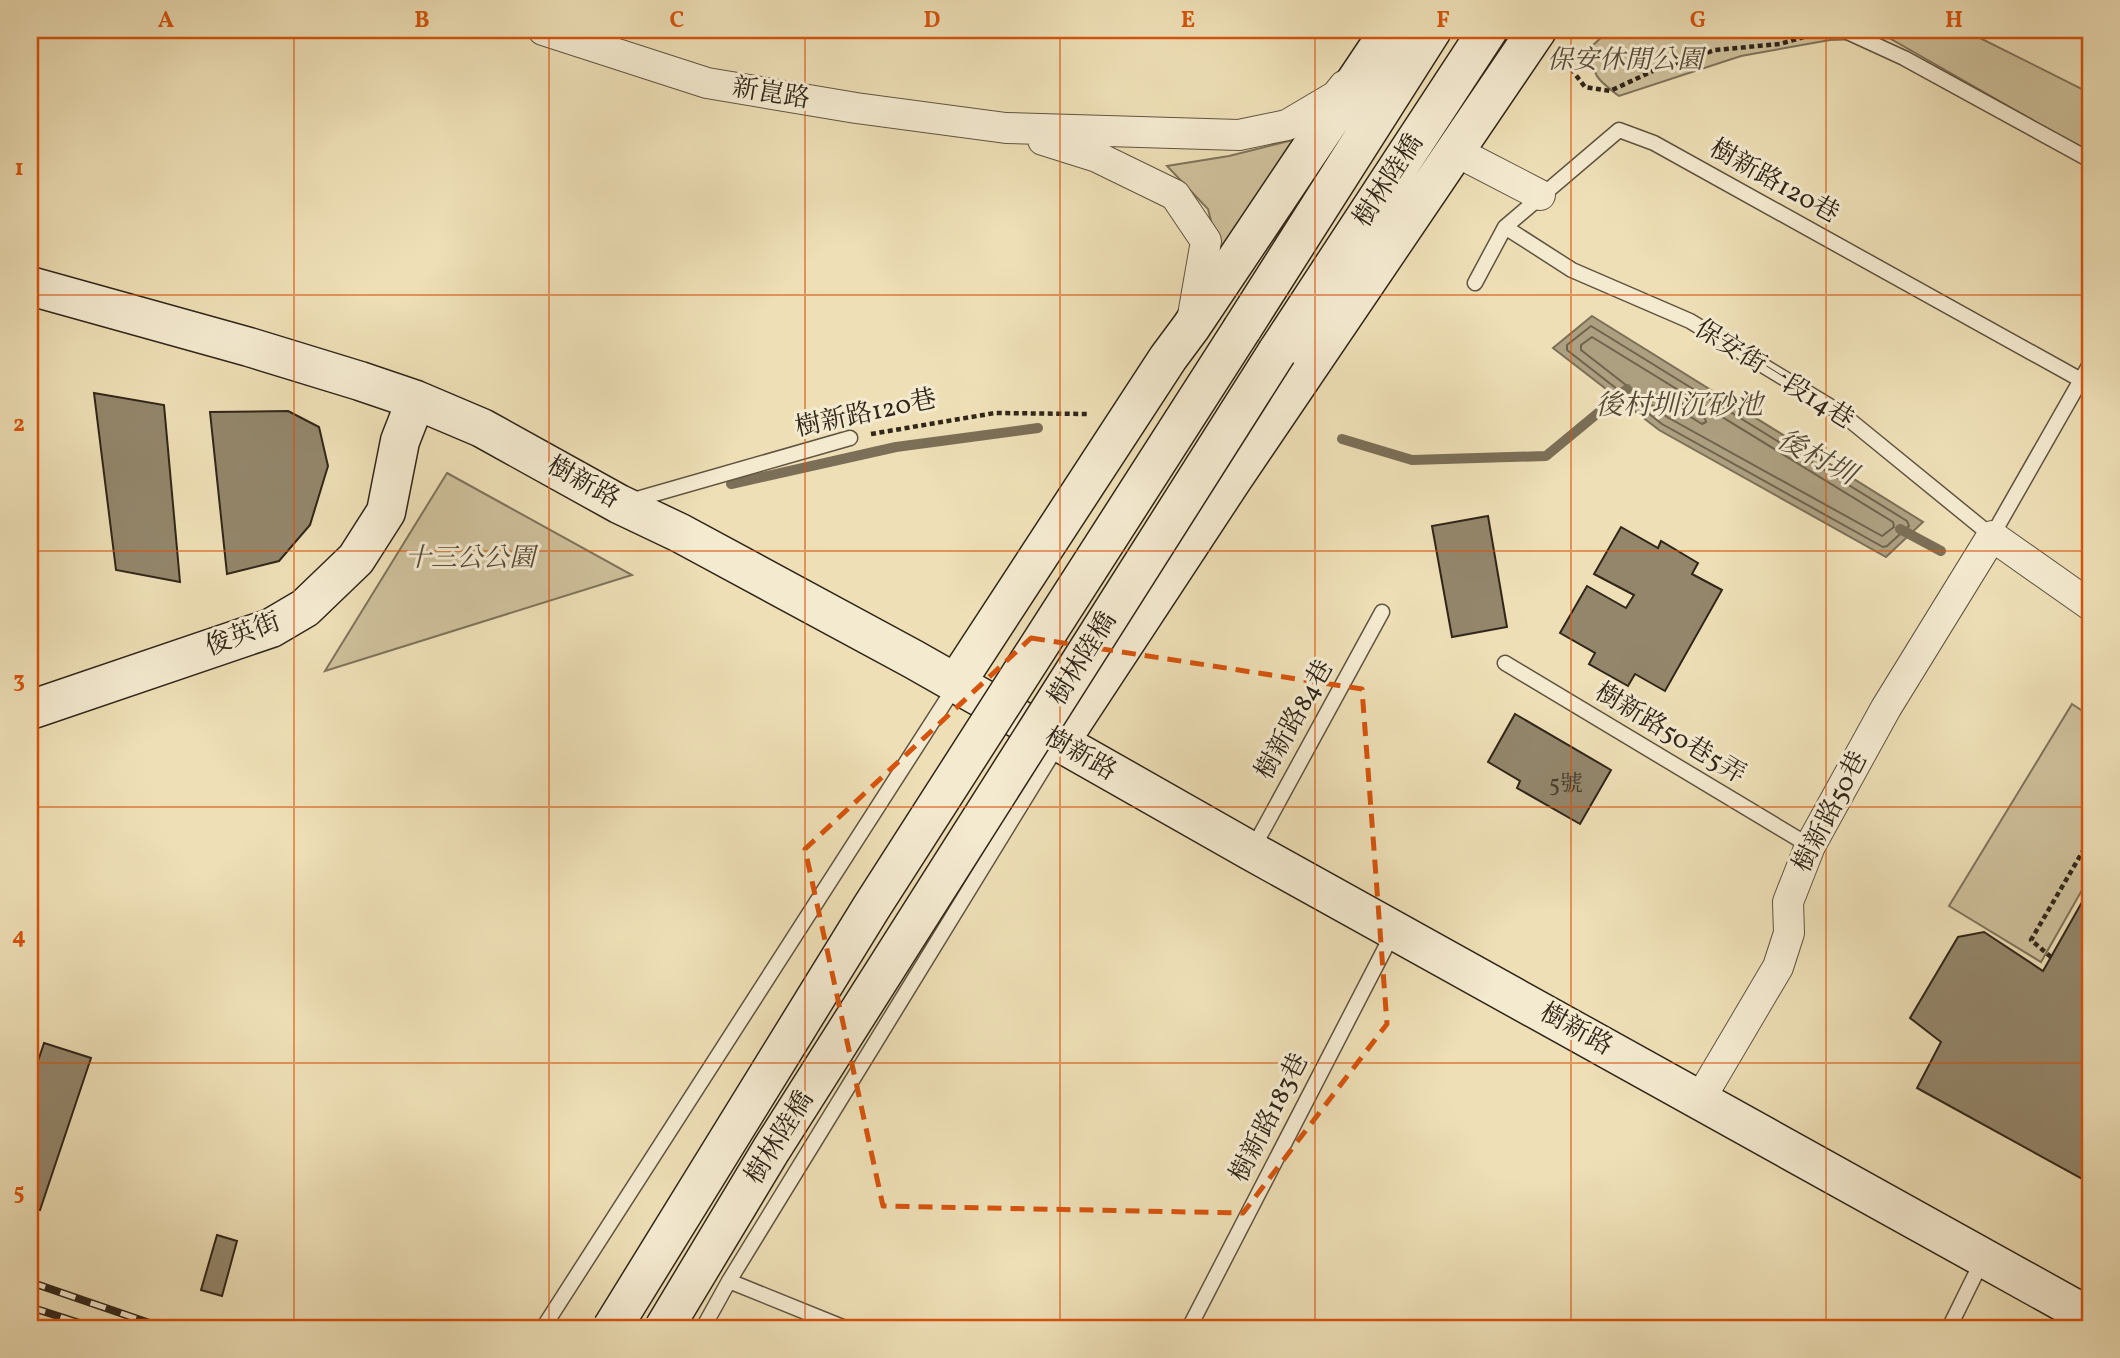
<svg xmlns="http://www.w3.org/2000/svg" width="2120" height="1358" font-family="Vollkorn,'Noto Serif TC',serif">
	<rect width="100%" height="100%" fill="#eedfb6"/>
	<filter id="stains"><feTurbulence type="fractalNoise" baseFrequency=".00286" numOctaves="4"/><feColorMatrix values="0 0 0 0 .2 0 0 0 0 .09 0 0 0 0 .02 0 0 0 .5 -.17"/></filter>
	<radialGradient id="worn" r=".72"><stop offset=".6" stop-color="#630" stop-opacity="0"/><stop offset="1" stop-color="#630" stop-opacity=".3"/></radialGradient>
	<!-- green -->
	<path fill="#cec09b" stroke="#7f735a" stroke-width="2" d="M1613,30H1964L2090,93V153L1889,38L1830,40L1741,56L1619,96C1596,79 1592,75 1591,47L1606,33Z
		M1313,135L1221,259L1208,209L1167,166L1229,156Z
		M447,473L632,575L325,671Z
		M2072,704L2090,716V876L2041,962L1949,906Z"/>
	<!-- water -->
	<path fill="#ada081" stroke="#7b6f57" stroke-width="2" d="M1592,316L1923,522L1886,557L1659,430L1553,348Z"/>
	<g fill="none" stroke-linecap="round" stroke-linejoin="round">
		<!-- shore -->
		<path stroke="#6e634d" stroke-width="2" d="M1591,326L1907,521L1909,526L1887,546L1883,547L1662,424L1567,350V345Z
			M1592,337L1893,522L1894,527L1882,536L1667,417L1581,350V345Z
			M1660,393L1664,392L1705,418L1706,422L1702,424L1660,398Z"/>
		<!-- stream -->
		<path stroke="#7b6f57" stroke-width="10" d="M1342,439L1412,460L1546,456L1627,389
			M731,484L896,447L1038,428
			M1900,529L1941,551"/>
	</g>
	<!-- building -->
	<path fill="#93866b" stroke="#302619" stroke-width="2" d="M94,393L164,405L180,582L116,570Z
		M288,411L319,427L328,466L310,525L279,561L227,574L210,412Z
		M1488,516L1507,627L1452,637L1432,526Z
		M1621,527L1658,548L1661,541L1698,563L1692,574L1722,590L1665,691L1635,674L1628,686L1589,664L1595,653L1560,633L1587,586L1626,608L1634,595L1594,574Z
		M1515,714L1611,770L1580,824L1517,788L1520,781L1488,762Z
		M2090,888V1170L2084,1180L1917,1088L1941,1042L1910,1018L1958,937L1984,932L2043,971Z
		M44,1043L91,1058L40,1210L30,1207V1085Z
		M217,1235L237,1241L222,1296L201,1290Z"/>
	<g fill="none" stroke-linecap="round" stroke-linejoin="round">
		<!-- lane casing -->
		<g stroke="#605440" stroke-width="17">
			<path id="lane" d="M1843,30L1904,58L2090,160
				M1505,227L1572,270L1690,321L1841,413L1992,536L2090,364
				M1475,283L1505,227L1619,130L1654,143L2090,385
				M630,501L850,438
				M1505,663L1810,846
				M1252,850L1382,612
				M729,1281L845,1328
				M543,1328L956,685
				M703,1328L729,1281L1059,743
				M1189,1328L1394,931
				M1949,1328L1982,1261"/>
		</g>
		<!-- street casing -->
		<g stroke="#605440" stroke-width="32">
			<path id="street" d="M543,30L707,83L856,108L1006,128L1239,135L1287,125L1336,96L1344,86
				M1043,140L1097,157L1175,195L1206,241L1192,321
				M1455,151L1540,195
				M1700,1099L1778,967L1789,933L1788,902L1810,846L1886,708L1992,536L2090,605"/>
		</g>
		<!-- secondary casing -->
		<g stroke="#302619" stroke-width="41">
			<path id="secondary" d="M30,286L249,347L360,381L416,400L482,428L619,504L680,533L913,659L1251,851L2090,1317
				M1242,329L1432,30
				M1277,352L1488,30
				M956,683L1168,358L1191,327L1390,30
				M30,710L271,628L305,608L356,559L386,512L400,441L416,400
				M1059,743L1232,480L1537,30"/>
		</g>
		<!-- path -->
		<path stroke="#302619" stroke-width="4.5" stroke-dasharray="5 3.5" stroke-linecap="butt" d="M1566,62L1585,87L1610,91L1655,70L1715,50L1780,44L1820,32
			M871,434L995,413L1087,414
			M2051,957L2031,940L2090,839"/>
		<!-- lane -->
		<use href="#lane" stroke="#f4ead0" stroke-width="14"/>
		<!-- street -->
		<use href="#street" stroke="#f4ead0" stroke-width="30"/>
		<!-- secondary -->
		<use href="#secondary" stroke="#f4ead0" stroke-width="38"/>
		<!-- rail casing -->
		<g stroke="#302619" stroke-width="8">
			<path id="rail" d="M30,1282L164,1328
				M30,1307L95,1328"/>
		</g>
		<!-- rail -->
		<use href="#rail" stroke="#f4ead0" stroke-width="5" stroke-dasharray="16" stroke-linecap="butt"/>
		<!-- secondary-bridge casing -->
		<g stroke="#302619" stroke-width="41" stroke-linecap="butt">
			<path id="secondary-bridge" d="M612,1328L871,908L1242,329
				M664,1328L771,1150L1277,352"/>
		</g>
		<!-- secondary-bridge -->
		<use href="#secondary-bridge" stroke="#f4ead0" stroke-width="38"/>
	</g>
	<!-- marked area -->
	<path fill="none" stroke="#d6540d" stroke-width="5" stroke-dasharray="14 9" stroke-linejoin="round" d="M1031,638L1362,689L1387,1024L1243,1213L883,1206L805,849Z"/>
	<!-- grid -->
	<path fill="none" stroke="#d6540d" stroke-width="2" stroke-opacity="0.55" d="M294,30V1328M549,30V1328M805,30V1328M1060,30V1328M1315,30V1328M1571,30V1328M1826,30V1328M30,295H2090M30,551H2090M30,807H2090M30,1063H2090"/>
	<g text-anchor="middle" dominant-baseline="central" stroke-width="6" stroke-linejoin="round" paint-order="stroke">
		<!-- number labels -->
		<g font-size="23" fill="#493e2e">
			<text x="1566" y="785">5號</text>
		</g>
		<!-- park labels -->
		<g font-size="26" font-style="italic" fill="#584c3a" stroke="#f4ead0">
			<text x="1625" y="61">保安休閒公園</text>
			<text x="470" y="559">十三公公園</text>
		</g>
		<!-- street labels -->
		<g font-size="26" fill="#302619" stroke="#f4ead0">
			<text transform="translate(771 94) rotate(9)">新崑路</text>
			<text transform="translate(1389 181) rotate(-57)">樹林陸橋</text>
			<text transform="translate(1774 182) rotate(29)">樹新路120巷</text>
			<text transform="translate(1774 375) rotate(32)">保安街一段14巷</text>
			<text transform="translate(866 414) rotate(-12)">樹新路120巷</text>
			<text transform="translate(583 483) rotate(29)">樹新路</text>
			<text transform="translate(243 635) rotate(-21)">俊英街</text>
			<text transform="translate(1083 659) rotate(-58)">樹林陸橋</text>
			<text transform="translate(1295 720) rotate(-61)">樹新路84巷</text>
			<text transform="translate(1670 734) rotate(31)">樹新路50巷5弄</text>
			<text transform="translate(1080 755) rotate(30)">樹新路</text>
			<text transform="translate(1831 812) rotate(-63)">樹新路50巷</text>
			<text transform="translate(1576 1030) rotate(29)">樹新路</text>
			<text transform="translate(1270 1118) rotate(-63)">樹新路183巷</text>
			<text transform="translate(780 1138) rotate(-58)">樹林陸橋</text>
		</g>
		<!-- water labels -->
		<g font-size="28" font-style="italic" fill="#564b38" stroke="#f4ead0">
			<text x="1679" y="406">後村圳沉砂池</text>
			<text transform="translate(1816 458) rotate(28)">後村圳</text>
		</g>
	</g>
	<!-- margin -->
	<rect width="2120" height="1358" fill="none" stroke="#eedfb6" stroke-width="77"/>
	<rect x="38" y="38" width="2044" height="1282" fill="none" stroke="#d6540d" stroke-width="2.5"/>
	<g font-size="23" text-anchor="middle" font-weight="bold" fill="#d6540d">
		<text x="166" y="27">A</text>
		<text x="422" y="27">B</text>
		<text x="677" y="27">C</text>
		<text x="932" y="27">D</text>
		<text x="1188" y="27">E</text>
		<text x="1443" y="27">F</text>
		<text x="1698" y="27">G</text>
		<text x="1954" y="27">H</text>
		<text x="19" y="175">1</text>
		<text x="19" y="431">2</text>
		<text x="19" y="687">3</text>
		<text x="19" y="943">4</text>
		<text x="19" y="1199">5</text>
	</g>
	<rect width="100%" height="100%" filter="url(#stains)"/>
	<rect width="100%" height="100%" fill="url(#worn)"/>
</svg>
